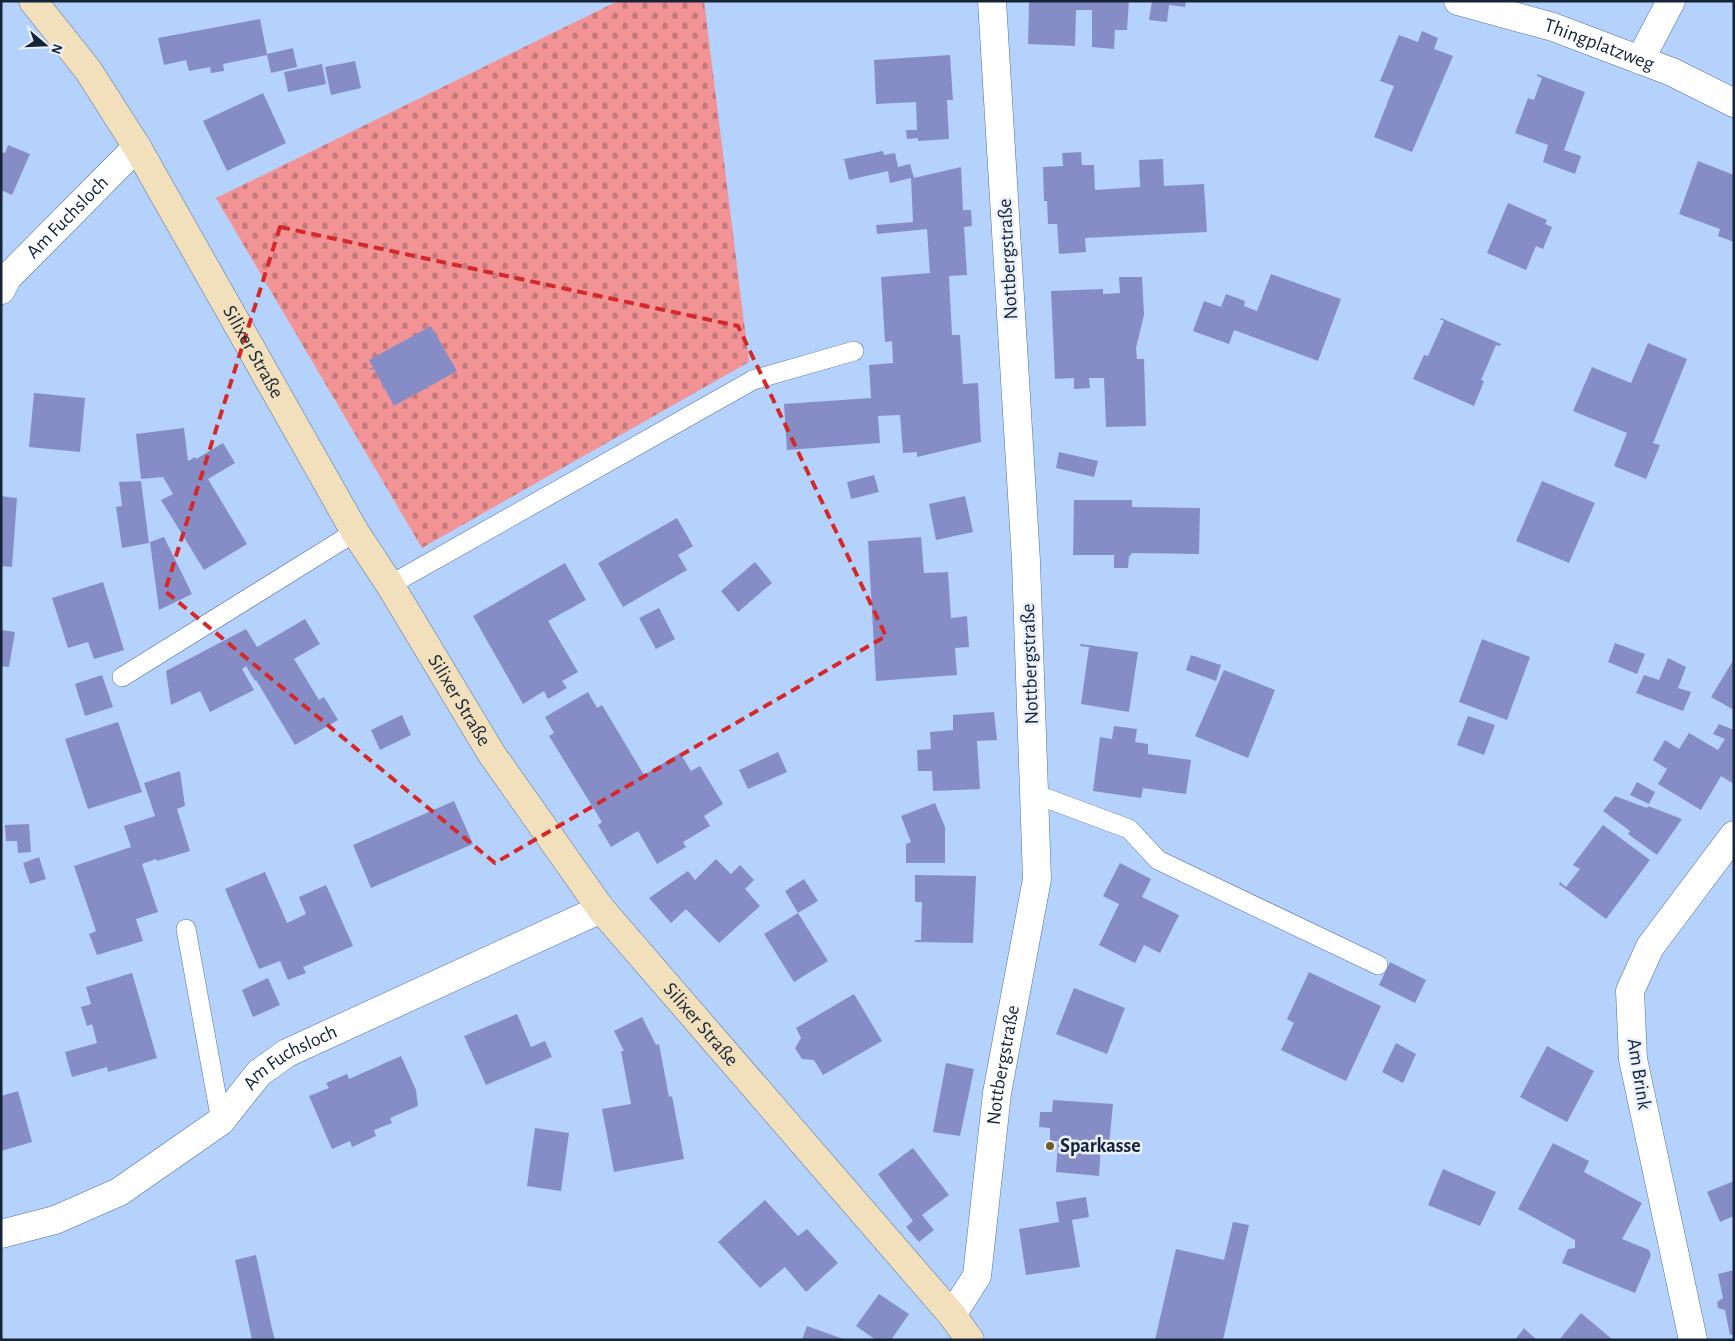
<svg xmlns="http://www.w3.org/2000/svg" width="1735" height="1341" font-family="'Alegreya Sans',sans-serif">
	<defs>
		<pattern id="cemetery-stones" width="16" height="16" patternUnits="userSpaceOnUse" patternTransform="scale(1.25)"><rect width="16" height="16" fill="#f29496"/><path d="M2 7V4a2 2 0 0 1 4 0v3zM10 15v-3a2 2 0 0 1 4 0v3z" fill="#c3797b"/></pattern>
	</defs>
	<rect width="100%" height="100%" fill="#b5d2fd"/>
	<!-- cemetery -->
	<path fill="url(#cemetery-stones)" d="M618,1H704L749,362L422,548L216,198Z"/>
	<!-- building -->
	<path fill="#868dc6" d="M1029,1H1129L1127,30H1115L1114,49L1092,47V10H1076L1075,46L1028,44Z
		M1152,1H1186L1185,7L1169,5L1167,22L1149,20Z
		M260,19L267,54L293,48L297,67L271,73L267,55L223,64L224,71L211,73L210,67L189,71L186,60L164,65L158,38Z
		M1422,31L1438,38L1434,49L1453,56L1412,152L1374,137L1394,86L1380,81L1399,35L1418,42Z
		M950,55L953,100H947L949,139L918,141V138L907,139L906,130H917L916,102L876,104L874,60Z
		M355,61L361,88L331,95L325,67Z
		M322,64L326,84L288,92L284,72Z
		M1537,74L1585,92L1564,150L1581,156L1575,174L1543,162L1548,145L1515,133L1528,98L1534,100L1542,78L1537,76Z
		M263,93L286,143L227,171L203,121Z
		M8,145L30,154L12,195L1,190V152L5,153Z
		M883,151L884,155L895,153L898,167L910,164L914,178L961,167L963,210H971L972,226L964,227L967,275L949,276L952,335H960L963,384L978,383L981,442L917,457V452L903,453L900,415L878,416L880,443L787,450L784,404L871,398L869,365L893,363L892,341L885,342L881,277L930,273L927,229L877,234L876,225L913,222L911,178L890,183L888,171L849,180L844,159Z
		M1081,152L1082,165H1094L1095,190L1140,187L1139,160L1163,159L1164,186L1204,184L1207,232L1085,238L1086,252L1059,254L1057,224H1048L1047,201H1044L1043,167L1063,166L1062,153Z
		M1698,161L1734,175V242L1718,236L1720,229L1679,214Z
		M1508,203L1547,220L1545,224L1552,227L1543,249L1536,246L1526,270L1487,253Z
		M1271,274L1341,299L1318,361L1234,330L1229,344L1193,331L1204,301L1221,307L1226,294L1245,301L1244,306L1257,311Z
		M1119,277H1142L1144,315L1136,348L1137,359H1144L1146,426L1106,427L1104,378H1089L1090,388L1074,389V378L1055,379L1051,291L1103,289V294L1120,293Z
		M1441,318L1501,344L1500,346L1496,345L1481,380L1484,381L1474,406L1413,379L1424,355L1428,356L1444,321L1440,319Z
		M431,326L457,371L394,406L374,369L370,370L369,369L373,367L369,360Z
		M1648,343L1687,359L1653,443L1660,445L1646,479L1614,466L1627,433L1573,411L1592,367L1631,383Z
		M34,393L85,398L80,452L29,447Z
		M184,428L188,461L195,457L196,459L223,443L235,463L208,479L247,544L204,570L161,500L173,494L163,477L141,479L136,434Z
		M1059,452L1098,461L1094,477L1056,468Z
		M874,475L879,492L851,499L847,482Z
		M141,481L149,543L122,548L116,507L122,506L119,482Z
		M1542,481L1595,503L1569,563L1516,541Z
		M1,496L17,498L12,567L1,566Z
		M965,496L973,532L936,540L929,504Z
		M1074,500H1132V507L1200,508L1199,554L1132,553L1131,555L1129,556L1128,568H1114V555H1073Z
		M677,518L693,546L678,555L687,570L623,607L598,563Z
		M164,537L192,594L159,610L150,542Z
		M921,537L924,573L948,572L951,618L967,616L969,647L955,648L957,675L876,681L868,541Z
		M755,562L772,583L738,612L721,591Z
		M565,563L586,600L548,621L578,672L562,681L567,688L548,699L544,691L523,704L473,616Z
		M103,582L124,650L94,659L88,642L68,648L52,598Z
		M659,608L675,639L656,649L639,618Z
		M305,619L320,644L294,659L319,700L324,697L338,720L295,745L256,680L255,681L246,666L242,669L254,690L210,712L200,691L171,705L166,671L246,629L257,647Z
		M1,630L15,632L9,667L1,666Z
		M1482,639L1530,657L1507,720L1459,702Z
		M1615,643L1645,654L1637,674L1608,662Z
		M1081,644L1138,652L1129,712L1081,704L1089,647L1080,646Z
		M1191,655L1221,665L1216,681L1186,670Z
		M1668,658L1686,667L1678,688L1691,692L1683,711L1636,693L1644,675L1659,680Z
		M1734,659V710L1711,697Z
		M1224,670L1275,690L1248,758L1195,736Z
		M102,675L113,707L85,716L75,684Z
		M588,692L597,708L602,705L644,775L680,753L691,771L700,766L723,804L704,816L710,826L683,842L686,847L657,864L638,831L611,847L598,825L602,822L549,736L554,733L545,717Z
		M994,712L997,740L977,741L980,789L933,791L932,771H918L917,750L931,749L930,732L953,730V715Z
		M402,715L411,735L380,750L371,730Z
		M1468,716L1495,725L1484,755L1457,745Z
		M118,722L142,792L88,809L65,739Z
		M1719,724L1734,730V784L1721,776L1701,810L1658,784L1667,769L1653,760L1665,740L1679,749L1689,733L1718,750L1725,739L1713,734Z
		M1114,726L1137,729L1135,742L1148,744V754L1191,760L1186,794L1143,788L1141,798L1093,791L1100,737L1112,739Z
		M778,752L787,772L748,789L739,770Z
		M180,771L185,806L177,809L190,851L157,861L156,859L142,864L158,912L136,919L143,941L97,955L89,934L96,931L74,866L131,847L124,826L155,816L144,783Z
		M1637,782L1655,792L1649,804L1630,795Z
		M1615,796L1647,808L1648,806L1682,819L1657,855L1628,834L1630,831L1603,811Z
		M454,801L473,844L371,888L353,845Z
		M935,803L945,827V863H906V844L911,842L901,816Z
		M29,824L31,852L18,853L17,841H6L5,825Z
		M1603,825L1650,860L1606,919L1559,884L1560,882L1566,887L1580,869L1573,865Z
		M39,857L46,879L30,884L23,863Z
		M716,859L731,874L740,865L754,880L745,889L760,906L719,943L686,909L671,923L649,898L688,871L695,880Z
		M1120,863L1151,879L1142,897L1179,915L1160,953L1144,945L1135,963L1099,945L1119,904L1103,896Z
		M265,872L287,923L306,914L299,897L326,885L353,946L303,967L306,973L288,980L280,961L259,969L225,889Z
		M915,875L976,876L973,943L915,942V940H921L922,902H915Z
		M804,879L818,901L798,913L785,891Z
		M798,913L828,961L794,982L764,934Z
		M1390,962L1426,980L1415,1003L1379,985Z
		M1309,972L1381,1006L1346,1081L1281,1050L1294,1023L1287,1019Z
		M132,973L157,1058L108,1072L107,1067L72,1077L65,1052L97,1043L92,1024L87,1026L81,1007L91,1004L86,987Z
		M268,978L280,1005L253,1017L242,990Z
		M1074,988L1125,1008L1107,1054L1056,1034Z
		M854,994L882,1041L823,1075L814,1060L802,1059L795,1048L801,1038L796,1028Z
		M517,1014L531,1047L545,1041L552,1057L486,1085L464,1036Z
		M642,1017L656,1045L659,1044L669,1097L672,1096L684,1159L614,1172L602,1109L631,1104L621,1051H624L614,1031Z
		M1396,1043L1416,1054L1403,1083L1382,1072Z
		M1547,1046L1594,1071L1567,1122L1520,1097Z
		M401,1056L416,1090L418,1106L390,1118L392,1123L374,1130L376,1136L352,1147L350,1141L332,1149L309,1096L329,1088L326,1083L347,1074L349,1079Z
		M946,1063L974,1069L960,1136L933,1132Z
		M18,1091L32,1142L1,1151V1096Z
		M1053,1100L1113,1104L1109,1145L1101,1144L1099,1176L1056,1172L1058,1141H1050V1128L1039,1127L1040,1112H1052Z
		M535,1128L569,1133L561,1191L527,1186Z
		M1553,1143L1589,1161L1584,1172L1642,1203L1622,1239L1649,1250L1651,1255L1635,1293L1562,1263L1568,1249L1575,1248V1240L1518,1209Z
		M913,1148L949,1195L922,1215L934,1230L919,1242L906,1227L913,1221L878,1174Z
		M1443,1169L1496,1192L1480,1226L1428,1205Z
		M1734,1181V1216L1720,1222L1707,1192Z
		M1086,1197L1089,1217L1072,1220L1080,1267L1026,1275L1019,1229L1059,1222L1056,1202Z
		M765,1200L798,1236L807,1229L838,1263L806,1292L785,1267L760,1288L718,1242Z
		M1233,1222L1249,1225L1223,1340H1155L1176,1249L1224,1260Z
		M256,1255L272,1329L275,1340H252L235,1260Z
		M1734,1270V1334L1730,1335L1725,1310L1718,1308L1717,1302L1723,1298L1718,1274Z
		M879,1294L909,1314L891,1340H876L856,1326Z
		M1581,1313L1613,1340H1559Z
		M807,1326L846,1340H802Z
		M1524,1328L1529,1333L1537,1340H1515Z"/>
	<g fill="none" stroke-linecap="round" stroke-linejoin="round">
		<!-- lane casing -->
		<g stroke="#5070a1" stroke-width="20">
			<path id="lane" d="M390,585L753,380L854,351
				M122,677L355,532
				M1035,794L1129,829L1158,860L1378,965
				M186,929L221,1121"/>
		</g>
		<!-- street casing -->
		<g stroke="#5070a1" stroke-width="29">
			<g id="street">
				<path id="s1" d="M1458,1L1553,27L1672,72L1734,103"/>
				<path d="M1640,60L1671,1"/>
				<path id="s2" d="M1,290L8,277L137,147"/>
				<path id="s3" d="M1,1234L55,1220L119,1192L221,1121L259,1073L287,1053L601,909"/>
				<path id="s4" d="M952,1315L977,1276L997,1093L1037,879L1026,561L992,1"/>
				<path d="M1693,1340L1633,1059L1630,991L1650,947L1734,835"/>
			</g>
		</g>
		<!-- secondary casing -->
		<g stroke="#5070a1" stroke-width="29">
			<g id="secondary">
				<path id="s5" d="M33,1L88,70L137,147L355,532L390,585L491,753L601,909L952,1315L970,1340"/>
			</g>
		</g>
		<!-- lane -->
		<use href="#lane" stroke="#fff" stroke-width="19"/>
		<!-- street -->
		<use href="#street" stroke="#fff" stroke-width="28"/>
		<!-- secondary -->
		<use href="#secondary" stroke="#f2e0bc" stroke-width="28"/>
	</g>
	<!-- marked area -->
	<path fill="none" stroke="#d62828" stroke-width="4" stroke-dasharray="10 6" stroke-linejoin="round" d="M280,227L738,326L886,636L495,863L165,591Z"/>
	<!-- markers -->
	<circle fill="#74592b" stroke="#eaf1fc" stroke-width="2" cx="1050" cy="1146" r="5"/>
	<g text-anchor="middle" dominant-baseline="central" stroke-width="5" stroke-linejoin="round" paint-order="stroke">
		<!-- street labels -->
		<g font-size="20" fill="#162438" stroke="#eaf1fc">
			<text stroke="none"><textPath href="#s1" startOffset="148">Thingplatzweg</textPath></text>
			<text stroke="none"><textPath href="#s2" startOffset="99">Am Fuchsloch</textPath></text>
			<text transform="translate(1008 259) rotate(-93)">Nottbergstraße</text>
			<text stroke="none"><textPath href="#s5" startOffset="415">Silixer Straße</textPath></text>
			<text transform="translate(1030 664) rotate(-92)">Nottbergstraße</text>
			<text stroke="none"><textPath href="#s5" startOffset="820">Silixer Straße</textPath></text>
			<text stroke="none"><textPath href="#s5" startOffset="1225">Silixer Straße</textPath></text>
			<text stroke="none"><textPath href="#s3" startOffset="346">Am Fuchsloch</textPath></text>
			<text stroke="none"><textPath href="#s4" startOffset="259">Nottbergstraße</textPath></text>
			<text transform="translate(1639 1074) rotate(81)">Am Brink</text>
		</g>
		<!-- poi labels -->
		<g font-size="20" font-weight="bold" fill="#162438" stroke="#eaf1fc" text-anchor="start">
			<text x="1060" y="1146">Sparkasse</text>
		</g>
	</g>
	<!-- border -->
	<rect width="1735" height="1341" fill="none" stroke="#162438" stroke-width="5"/>
	<!-- north arrow -->
	<g transform="translate(45 45) rotate(109)" stroke="#eaf1fc" stroke-width="4" paint-order="stroke">
	<path d="M0-4L9 19L0 12L-9 19Z" fill="#162438"/>
	<text y="-8" font-size="14" font-weight="bold" text-anchor="middle" fill="#162438">N</text>
	</g>
</svg>
